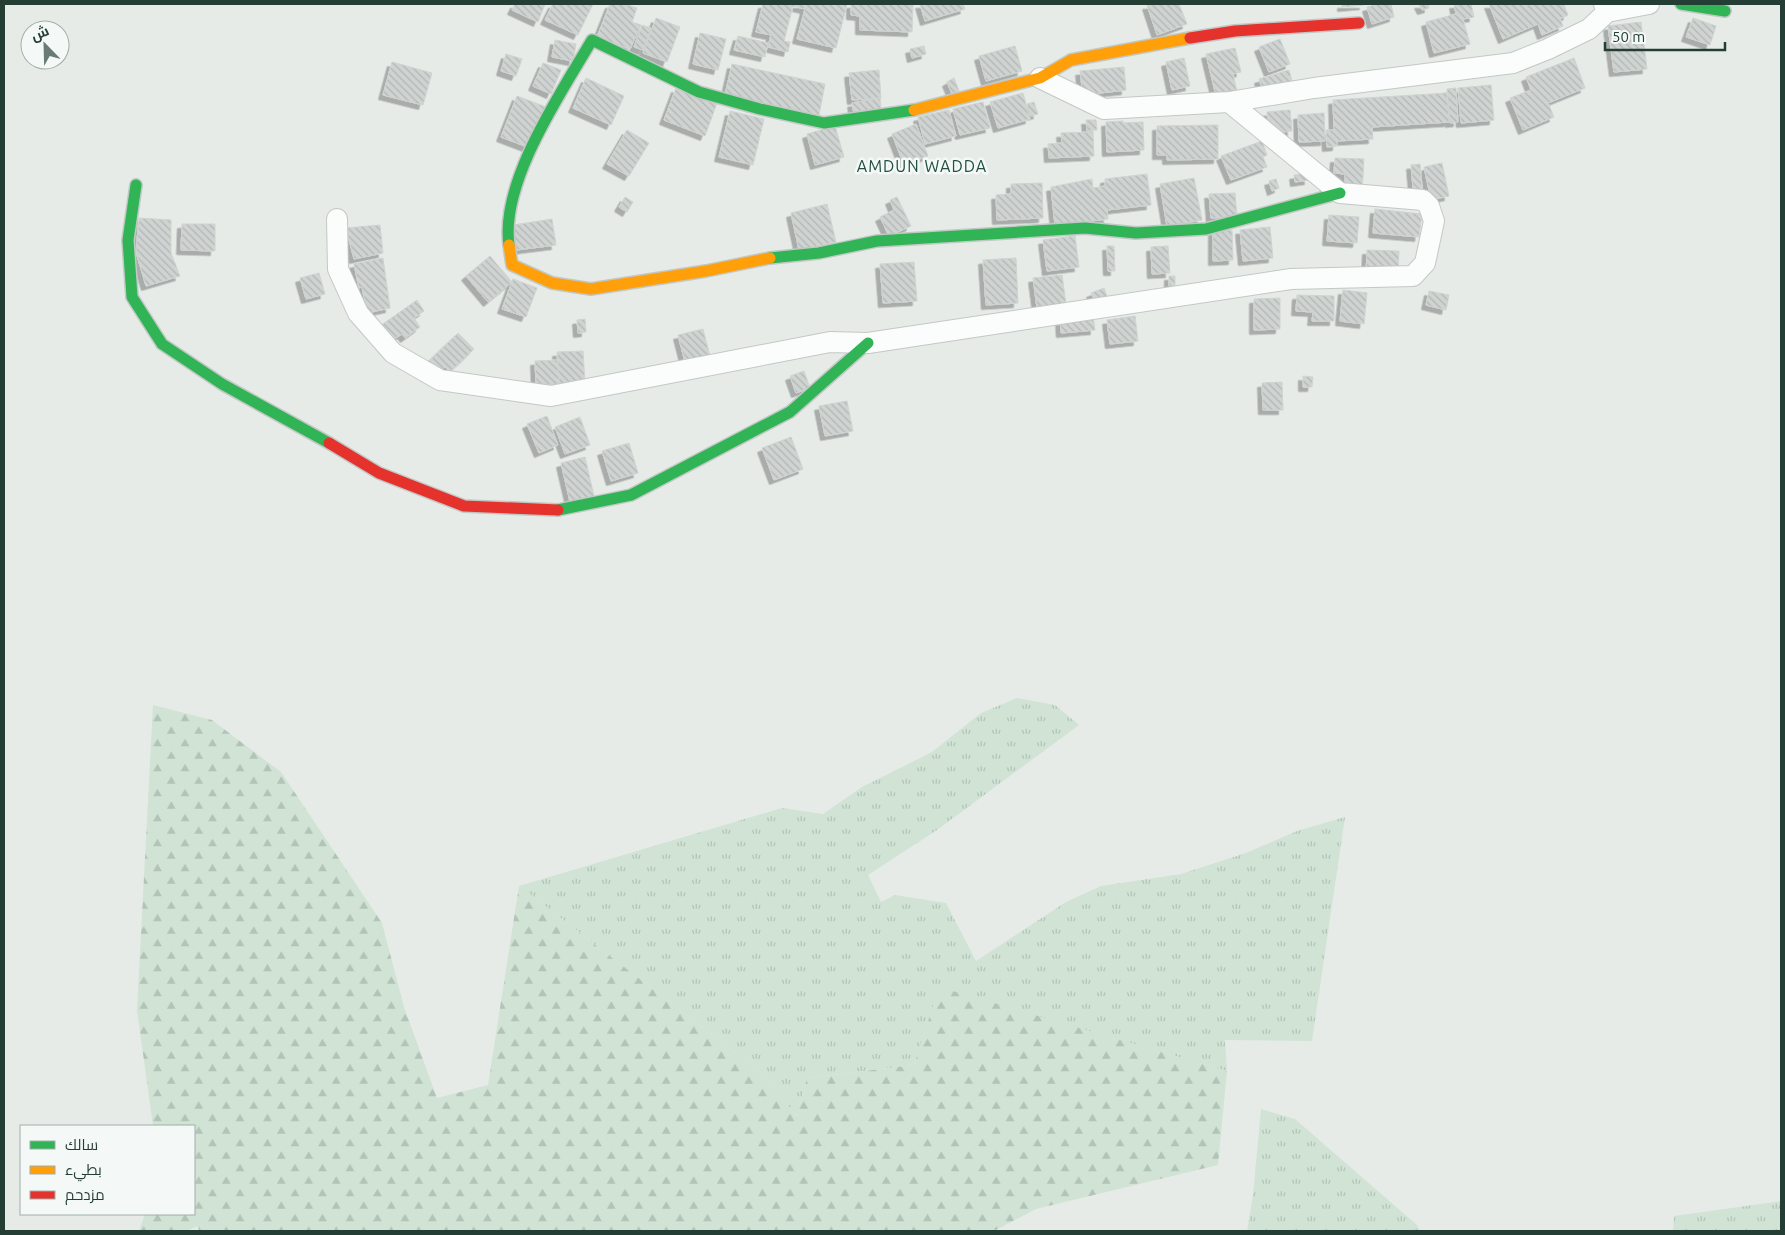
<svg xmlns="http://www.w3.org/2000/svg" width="1785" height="1235" font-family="Ubuntu,Cairo,sans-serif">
	<defs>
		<pattern id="grass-tufts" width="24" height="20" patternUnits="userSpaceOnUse" patternTransform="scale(1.25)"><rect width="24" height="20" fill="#d0e3d5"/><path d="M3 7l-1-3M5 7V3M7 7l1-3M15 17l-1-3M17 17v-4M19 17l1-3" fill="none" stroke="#b2c4b7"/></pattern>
		<pattern id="forest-firs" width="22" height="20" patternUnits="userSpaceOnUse" patternTransform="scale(1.25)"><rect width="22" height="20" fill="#d0e3d5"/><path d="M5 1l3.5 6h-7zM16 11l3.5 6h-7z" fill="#b2c4b7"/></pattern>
		<pattern id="building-back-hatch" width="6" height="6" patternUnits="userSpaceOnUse" patternTransform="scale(1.25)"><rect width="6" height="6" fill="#cfd3d1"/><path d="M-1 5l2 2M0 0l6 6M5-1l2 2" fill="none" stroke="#b2b6b4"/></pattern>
		<filter id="shadow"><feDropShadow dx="-4.5" dy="4.5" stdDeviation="0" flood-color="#0004"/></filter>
	</defs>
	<rect width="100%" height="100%" fill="#e6ebe8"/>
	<!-- grass -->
	<path fill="url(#grass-tufts)" d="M1017,698L1055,705L1079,725L937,830L868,875L881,902L895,895L946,903L976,961L1066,902L1101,886L1181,874L1246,853L1297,831L1345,817L1312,1041L1225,1040L1227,1071L939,988L914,1065L807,1078L797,1116L754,1067L519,886L782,808L823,814L862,787L932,752L981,713Z
		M1261,1109L1295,1119L1417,1225L1420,1231H1247L1253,1195Z
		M1781,1201V1231H1673L1674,1216Z"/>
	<!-- forest -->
	<path fill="url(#forest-firs)" d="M153,705L212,720L281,772L382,923L404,1007L437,1098L488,1085L519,886L754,1067L797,1116L807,1078L914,1065L939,987L1227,1071L1218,1165L1036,1209L994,1231H199L198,1226L186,1231H139L145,1214H194V1126H153L137,1010Z"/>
	<!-- building -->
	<path fill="url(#building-back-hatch)" stroke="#cfd4d1" filter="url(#shadow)" d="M515,4H545L538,22L512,10Z
		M553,4H593L578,35L545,20Z
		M610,4H624L637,8L632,22L641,25L630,49L597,37Z
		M763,4H847L836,48L797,39L805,9L793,6L784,41L790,42L788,52L768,47L771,35L756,32Z
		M851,4H913L912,32L860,30V16L851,15Z
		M920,4H963L965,9L925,21Z
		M1179,4L1187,24L1157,35L1147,5Z
		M1342,4H1364V5L1342,7Z
		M1379,4H1391L1394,17L1372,24L1367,7Z
		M1419,4H1428L1429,8L1422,10Z
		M1454,4H1471L1474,17L1463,19L1470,44L1434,53L1426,22L1456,14Z
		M1489,4H1524L1525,6L1531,4H1565L1564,5L1568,15L1560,19L1563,26L1542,35L1538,24L1503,39Z
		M656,18L680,27L667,62L643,53Z
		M1693,18L1716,26L1710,45L1686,37Z
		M1641,22L1647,69L1614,72L1608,26Z
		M642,25L651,28L643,50L634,47Z
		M700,33L726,39L718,70L693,64Z
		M738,36L768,43L765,57L734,50Z
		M1280,39L1290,64L1269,72L1259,47Z
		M555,40L576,44L573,61L552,57Z
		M924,46L926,54L912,58L910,49Z
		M1015,46L1022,71L986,81L979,56Z
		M1235,48L1241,72L1233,74L1238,96L1217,100L1206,54Z
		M506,54L522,59L516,76L501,71Z
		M1184,58L1190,86L1172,90L1166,62Z
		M1574,58L1585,88L1548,103L1554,117L1523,130L1510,98L1531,90L1526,77Z
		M392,62L432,73L423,105L383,95Z
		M543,63L561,70L551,94L533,86Z
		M732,64L825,84L819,115L725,95Z
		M1124,67L1126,90L1083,95L1080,71Z
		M879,70L881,98L852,100L849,73Z
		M1289,70L1294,88L1263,92L1259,79Z
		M586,78L624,96L611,125L573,108Z
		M954,78L959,91L952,94L947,82Z
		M1491,85L1494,120L1461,123L1458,88Z
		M676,88L717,103L705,136L664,120Z
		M1456,88L1458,122L1450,123L1447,89Z
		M1023,93L1030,119L998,128L990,102Z
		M1447,93L1449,122L1372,127L1373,139L1337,141V146L1327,147L1326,130H1334L1333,100Z
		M517,96L546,107L530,148L501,137Z
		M880,98L881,109L854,114L852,103Z
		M983,102L990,128L960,135L953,109Z
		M1034,102L1038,114L1031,116L1027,104Z
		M949,110L956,136L925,144L918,117Z
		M1290,110L1292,131L1269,133L1267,112Z
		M730,111L764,119L753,165L719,157Z
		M1324,113L1325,141L1299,142L1298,115Z
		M1086,120H1096L1097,130L1087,131Z
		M1123,121V123L1143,122L1144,150L1107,152L1106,122Z
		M916,124L928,156L904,165L892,134Z
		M1218,125V159L1167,160V155H1157V126Z
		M835,126L844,157L815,165L807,134Z
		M627,130L649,143L629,176L607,164Z
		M1093,132L1094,156L1049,158L1048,144L1062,143L1061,133Z
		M1262,141L1267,155L1263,157L1267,167L1231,180L1221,156Z
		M1335,158L1364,159L1362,192L1345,191V174L1334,173Z
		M1442,163L1449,196L1431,200L1424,167Z
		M1420,164L1423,198L1414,199L1411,165Z
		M1308,173L1309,180L1295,182L1294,175Z
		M1147,174L1151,205L1107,210L1108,219L1055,225L1051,187L1092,179L1093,188L1105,186V179Z
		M1194,178L1202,220L1167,226L1160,184Z
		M1276,179L1279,188L1272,191L1269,181Z
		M1042,183L1043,218L997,220L996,195L1011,194V184Z
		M1235,193L1237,217L1211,218L1209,194Z
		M625,197L633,202L627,212L619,207Z
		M897,197L911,226L889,236L880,217L894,210L890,200Z
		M827,204L836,242L799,250L791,213Z
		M1375,209L1422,214L1419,237L1373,233Z
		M1329,215L1359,217L1357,243L1327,241Z
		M139,218L171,220V253L180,276L146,286L136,252Z
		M552,219L556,245L516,250L513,225Z
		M182,224H215V251L181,250Z
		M380,225L383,253L354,259L346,228Z
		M1270,227L1273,258L1243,261L1240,230Z
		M1232,230L1233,260L1213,261V231Z
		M1075,236L1079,267L1047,271L1043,240Z
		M1107,246H1114L1115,271H1108Z
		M1168,246L1170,273L1152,274L1151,247Z
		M1367,250L1399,251L1398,276L1366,275Z
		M490,256L512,282L488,302L466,276Z
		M383,258L390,308L367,313L362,287L359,288L354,264Z
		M1016,258L1018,303L986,305L983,260Z
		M914,262L917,301L883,303L880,264Z
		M319,273L325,294L306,299L300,278Z
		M1062,275L1066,304L1037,308L1033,278Z
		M1169,276H1175V286H1169Z
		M513,279L537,288L526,317L502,309Z
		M1104,288L1108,299L1096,304L1091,293Z
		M1343,290L1367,293L1364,324L1340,321Z
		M1429,291L1449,295L1446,310L1426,305Z
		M1297,295L1334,296V321H1312L1313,312L1296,311Z
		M1280,298V329L1254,330V299Z
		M417,300L424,311L414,318L420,327L405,338L402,334L391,341L380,326Z
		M1093,316L1095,330L1061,333L1060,319Z
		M1135,316L1138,341L1110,344L1107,320Z
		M585,319L586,332L578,333L577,320Z
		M703,329L710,356L685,362L678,335Z
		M458,333L474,349L450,372L445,367L440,371L430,360Z
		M583,351L585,383L559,384L557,352Z
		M558,360L559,384L536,385L535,361Z
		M804,371L810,388L796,393L790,376Z
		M1303,376L1313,377L1312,387H1303Z
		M1282,382L1283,410H1263L1262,383Z
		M847,401L853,431L825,436L819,406Z
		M547,416L558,445L539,453L527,424Z
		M580,417L590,445L565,454L555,427Z
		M791,437L803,469L774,480L762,448Z
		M629,443L638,473L611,481L602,451Z
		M585,457L594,496L570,502L561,463Z"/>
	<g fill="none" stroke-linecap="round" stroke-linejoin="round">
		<!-- street casing -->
		<g stroke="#c3c8c5" stroke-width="22">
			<path id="street" d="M1607,12L1649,4
				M1040,78L1104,109L1229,102L1314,88L1513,63L1548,49L1589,29L1607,12L1604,4
				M337,219L338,269L358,313L393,353L440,380L551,396L830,342L868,343L1291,279L1413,276L1425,263L1434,221L1429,206L1423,200L1340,193L1229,102"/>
		</g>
		<!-- fast casing -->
		<g stroke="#c2c8c5" stroke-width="14">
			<path id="fast" d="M1681,4L1725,11
				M136,185L128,240L132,297L162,344L222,384L329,443
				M509,245C500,182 561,93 592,40L699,92L760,109L824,123L914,110
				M770,258L819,253L877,241L1085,228L1136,233L1206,229L1340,193
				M558,510L631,495L790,412L868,343"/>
		</g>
		<!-- slow casing -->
		<g stroke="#c2c8c5" stroke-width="14">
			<path id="slow" d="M914,110L1040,78L1071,60L1190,38
				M509,245L512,265L552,283L591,289L706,271L770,258"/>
		</g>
		<!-- jam casing -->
		<g stroke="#c2c8c5" stroke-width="14">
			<path id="jam" d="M1190,38L1235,31L1359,23
				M329,443L379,473L464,506L558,510"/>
		</g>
		<!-- street -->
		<use href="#street" stroke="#fbfcfc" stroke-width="20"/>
		<!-- fast -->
		<use href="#fast" stroke="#30b455" stroke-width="11"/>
		<!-- slow -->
		<use href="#slow" stroke="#ff9f0a" stroke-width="11"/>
		<!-- jam -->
		<use href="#jam" stroke="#e5322d" stroke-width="11"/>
	</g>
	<g text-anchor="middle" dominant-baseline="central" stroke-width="5" stroke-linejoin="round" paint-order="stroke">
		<!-- neighbourhood labels -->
		<g font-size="16" letter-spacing="1" fill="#214f41" stroke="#f4f9f7">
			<text x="922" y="166">AMDUN WADDA</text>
		</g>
	</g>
	<!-- border -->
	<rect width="1785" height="1235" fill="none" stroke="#243e35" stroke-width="10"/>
	<!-- legend -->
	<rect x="20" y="1125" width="175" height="90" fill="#f4f9f7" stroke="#a1aea9"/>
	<rect x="30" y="1141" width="25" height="8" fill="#30b455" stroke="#a1aea9"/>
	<text x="65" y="1150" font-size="15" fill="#243e35">سالك</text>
	<rect x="30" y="1166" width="25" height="8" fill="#ff9f0a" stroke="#a1aea9"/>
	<text x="65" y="1175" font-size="15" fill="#243e35">بطيء</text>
	<rect x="30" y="1191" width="25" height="8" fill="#e5322d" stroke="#a1aea9"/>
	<text x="65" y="1200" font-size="15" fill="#243e35">مزدحم</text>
	<!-- north arrow -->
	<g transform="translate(45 45) rotate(337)"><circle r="24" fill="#f4f9f7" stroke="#a1aea9"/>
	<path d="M0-4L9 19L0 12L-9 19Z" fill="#687b74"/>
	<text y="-8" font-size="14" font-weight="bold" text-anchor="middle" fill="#243e35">ش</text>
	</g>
	<!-- scale -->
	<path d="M1605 42v8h120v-8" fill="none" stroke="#243e35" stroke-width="2.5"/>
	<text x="1612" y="42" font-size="15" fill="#243e35" stroke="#f4f9f7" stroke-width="4" paint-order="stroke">50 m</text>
</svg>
